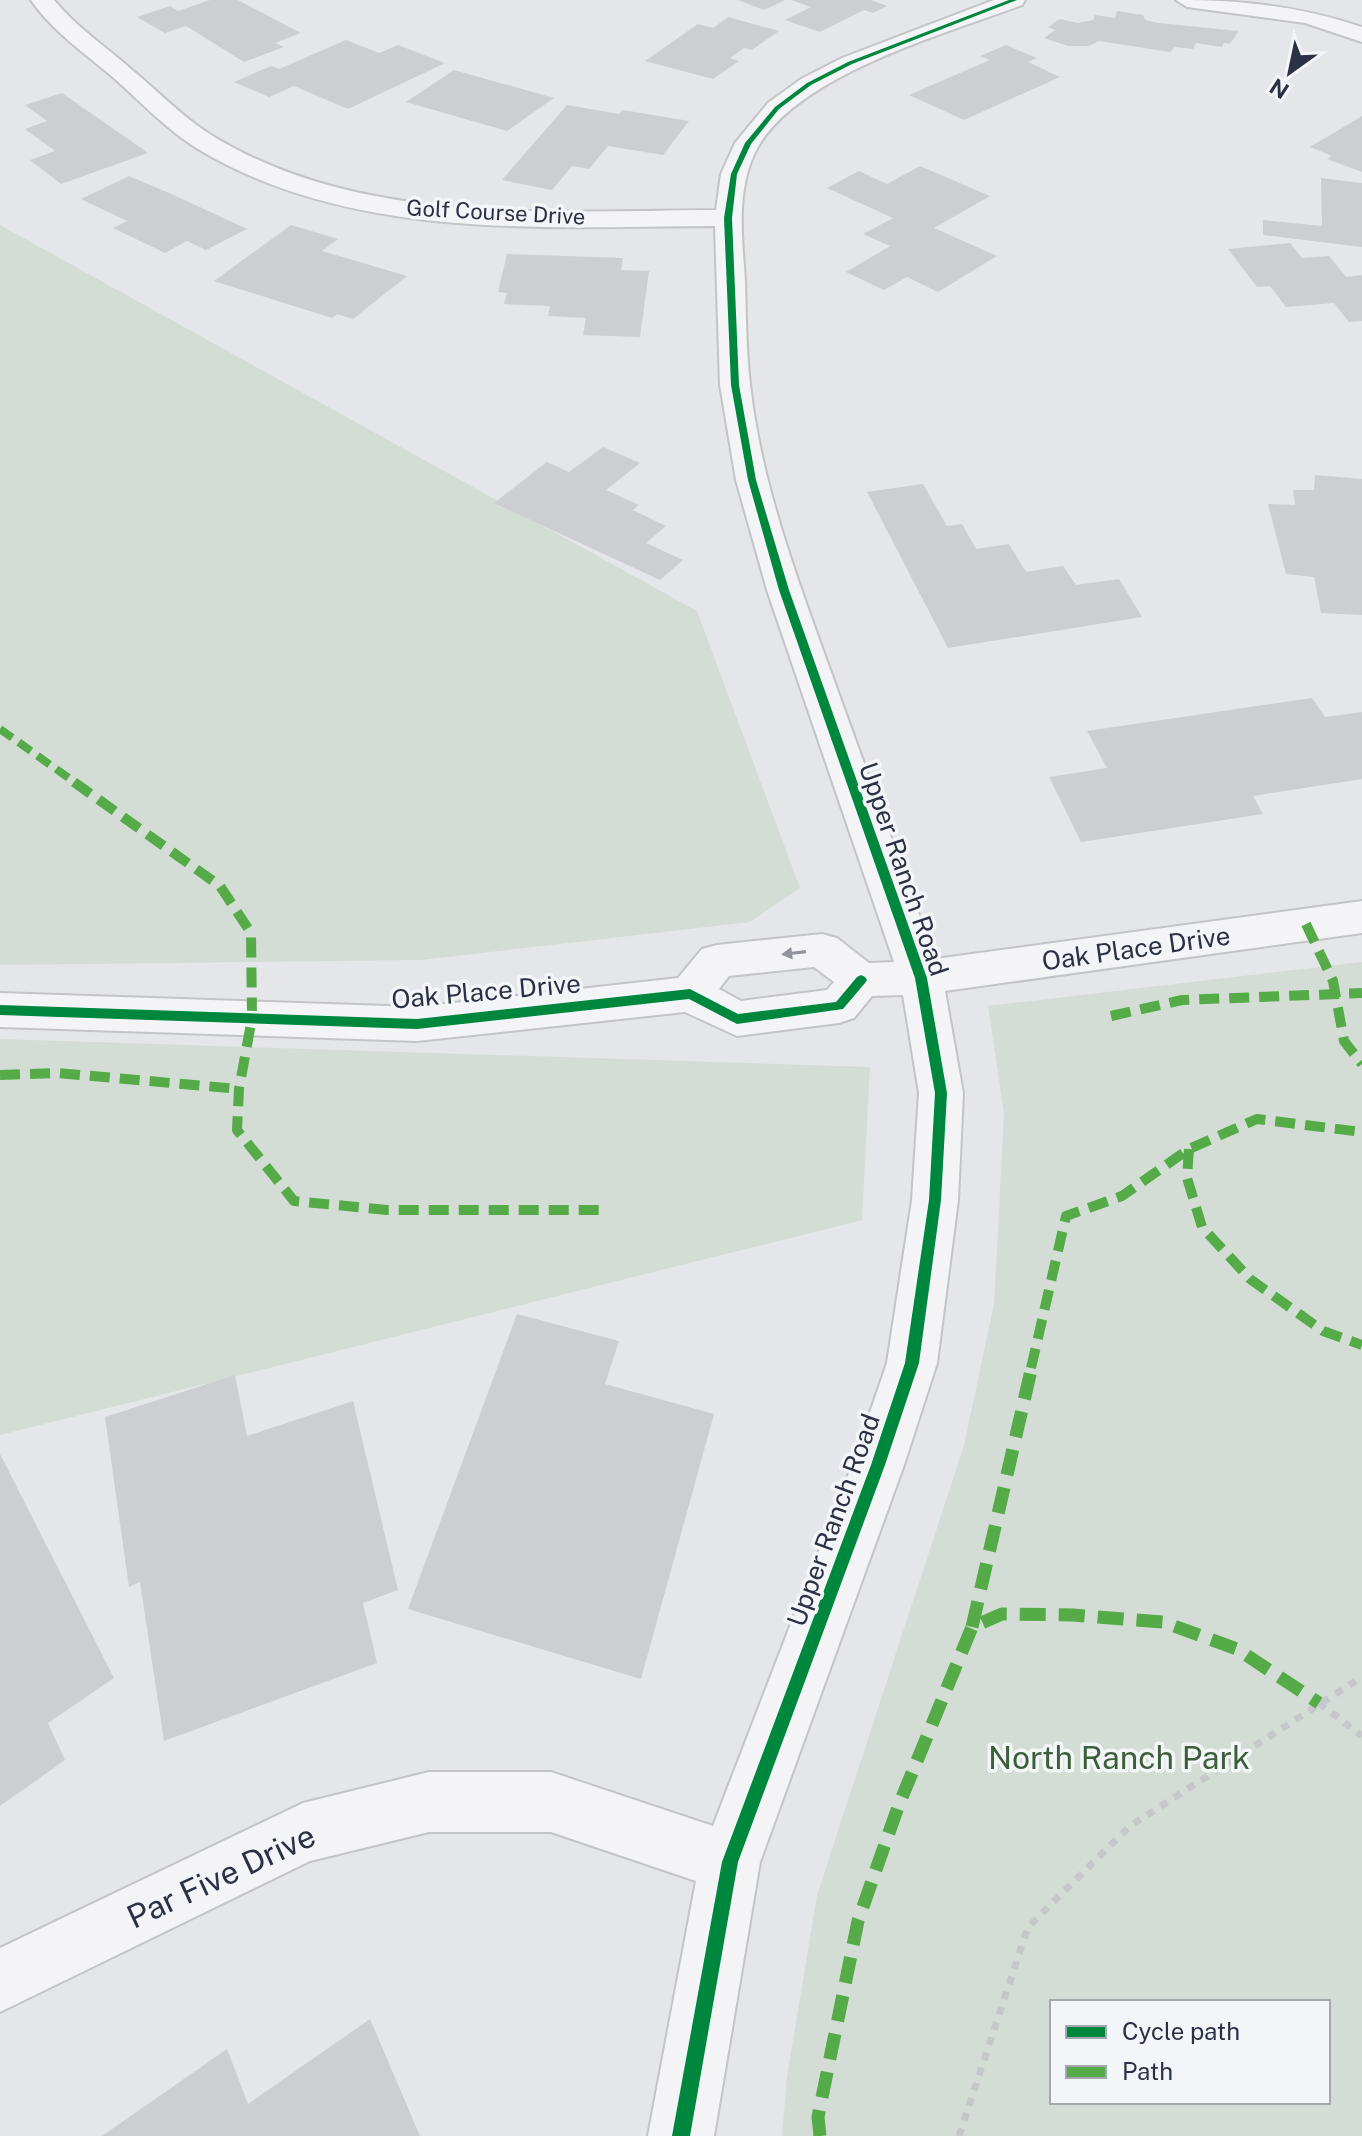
<svg xmlns="http://www.w3.org/2000/svg" width="1362" height="2136" font-family="'Public Sans',sans-serif">
	<rect width="100%" height="100%" fill="#e5e6e9"/>
	<!-- green -->
	<path fill="#d4ddd5" fill-rule="evenodd" d="M0,225L697,611L800,888L750,922L422,960L0,965Z
		M1362,962V2136H782L787,2076L817,1895L964,1445L994,1304L1004,1114L988,1006ZM1052,2002H1328V2102H1052Z
		M0,1039L870,1067L862,1220L0,1435Z"/>
	<!-- building -->
	<path fill="#cdced2" d="M210,0H238L301,33L275,43L284,47L244,62L186,26L165,33L137,17L170,6L178,11Z
		M738,0H785L764,10Z
		M791,0H871L887,6L873,13L864,10L820,32L785,20L811,7Z
		M1117,11L1143,15L1145,20L1159,23L1239,31L1230,44L1224,43L1222,47L1196,43L1193,49L1175,47L1170,52L1099,41L1089,46H1068L1044,38L1055,30L1048,27L1060,19L1078,23L1093,20L1095,15L1115,18Z
		M728,17L779,31L752,50L744,48L730,58L739,61L713,79L645,61L698,24L713,28Z
		M346,40L379,53L398,45L445,63L348,109L294,86L269,97L234,82L271,66L279,69Z
		M1006,45L1037,58L1028,62L1060,77L964,120L909,95L990,60L980,56Z
		M454,70L554,98L507,131L406,102Z
		M62,93L148,153L61,184L30,160L55,151L25,129L47,121L25,105Z
		M567,105L619,114L623,110L689,121L663,155L608,146L589,169L572,166L552,190L502,180Z
		M1362,116V172L1327,159L1332,156L1310,147Z
		M920,166L990,196L934,228L997,256L938,292L907,277L884,290L846,272L890,246L863,234L893,218L827,188L859,171L887,184Z
		M129,176L176,196L247,229L206,250L187,241L165,253L113,228L127,221L81,199Z
		M1321,178L1362,183V247L1263,235V220L1322,226Z
		M291,225L338,239L322,251L407,276L353,319L337,314L332,318L214,281Z
		M1290,243L1302,258L1329,256L1346,277L1362,275V321L1349,322L1334,303L1286,307L1270,286L1257,287L1228,249Z
		M507,254L623,258L621,270L649,271L640,337L583,335L586,318L548,316L550,306L504,304L507,293L498,292Z
		M603,447L640,463L606,490L639,505L633,510L666,526L646,543L683,560L660,580L494,503L547,462L569,472Z
		M1315,475L1362,479V615L1321,613L1314,577L1286,574L1268,504L1295,505L1293,490H1314Z
		M923,484L947,526L962,524L976,549L1009,544L1026,572L1063,566L1076,585L1119,579L1142,617L948,648L867,492Z
		M1312,698L1325,717L1362,712V779L1253,796L1263,814L1081,842L1049,777L1107,768L1087,731Z
		M517,1314L619,1341L605,1384L714,1414L641,1679L408,1609Z
		M235,1375L247,1436L353,1401L398,1590L363,1603L377,1663L164,1741L140,1582L129,1587L105,1417Z
		M0,1454L114,1678L48,1723L65,1760L0,1806Z
		M370,2019L420,2136H102L227,2049L248,2104Z"/>
	<g fill="none" stroke-linecap="round" stroke-linejoin="round">
		<!-- minor casing -->
		<g stroke="#c3c4c7" stroke-width="4">
			<path id="minor" d="M31,0H54C76,27 105,46 131,69C159,92 184,119 216,138C363,226 551,211 716,210L721,174L735,143L768,103L801,79L842,58L994,0H1025L1022,5C945,34 803,73 759,145C735,186 742,236 745,281C746,315 746,350 750,384C761,484 798,581 832,675C866,770 901,864 935,959L1362,901V933L945,991L963,1093L958,1200L937,1363L904,1465L760,1862L714,2136H648L696,1881L551,1832H429L310,1861L0,2012V1948L303,1803L429,1772H551L713,1826L852,1465L887,1363L912,1200L919,1093L903,995L872,996L854,1018L839,1023L737,1036L685,1012L417,1041L0,1027V993L417,1007L678,978L702,949L717,945L822,934L837,938L869,963L894,962L767,590L736,480L720,385L715,226C544,227 351,241 198,149C167,130 142,103 115,79C86,54 53,32 31,0ZM814,967L834,982L827,990L741,1001L719,989L729,976Z
				M1176,0C1243,0 1298,6 1362,27V42L1305,23L1187,7Z"/>
		</g>
		<!-- path -->
		<path stroke="#c6c7cb" stroke-width="7" stroke-dasharray="8 8" stroke-linecap="butt" d="M1319,1703L1362,1736
			M959,2136L1028,1927L1130,1826L1362,1677"/>
		<!-- minor -->
		<use href="#minor" fill="#f4f4f6" fill-rule="evenodd"/>
		<!-- quiet-far2 -->
		<path stroke="#54ab47" stroke-width="8" stroke-dasharray="15 8" stroke-linecap="butt" d="M0,729L77,784"/>
		<!-- quiet-far1 -->
		<path stroke="#54ab47" stroke-width="10" stroke-dasharray="20 10" stroke-linecap="butt" d="M74,782L220,886L251,933L252,1018L239,1089L237,1130L294,1201L387,1210H601
			M1306,924L1333,981L1344,1041L1362,1064
			M1111,1016L1182,1000L1362,993
			M0,1075L58,1073L239,1089
			M1189,1149L1187,1178L1202,1227L1250,1279L1323,1331L1362,1345
			M1031,1368L1066,1216L1122,1196L1189,1149L1257,1119L1362,1132"/>
		<!-- quiet -->
		<path stroke="#54ab47" stroke-width="13" stroke-dasharray="26 13" stroke-linecap="butt" d="M972,1627L1032,1366
			M820,2136L818,2117L858,1921L898,1807L972,1627L1002,1614L1073,1615L1163,1622L1237,1649L1319,1703"/>
		<!-- cycleway casing -->
		<g stroke="#f3f5f8" stroke-width="5">
			<path id="cycleway" d="M1009,0H1017L852,64L811,85L779,109L751,144L737,174L732,218L739,385L756,480L789,590L927,978L947,1093L941,1200L919,1363L885,1465L738,1862L690,2136H672L722,1862L871,1465L905,1363L929,1200L935,1093L915,978L779,590L748,480L731,385L724,218L731,174L745,143L775,107L807,83L848,62Z
				M861,975L865,977L867,980L865,983L843,1009L737,1024L689,999L417,1029L0,1015V1005L417,1019L690,989L738,1014L836,1002L857,977Z"/>
		</g>
		<!-- cycleway -->
		<use href="#cycleway" fill="#00873e" fill-rule="evenodd"/>
	</g>
	<!-- one-way arrows -->
	<defs><path id="oneway-solid" d="M-6-.8H1V-3.2L6.5 0L1 3.2V.8H-6Z" transform="scale(2)"/></defs>
	<use fill="#90929d" href="#oneway-solid" transform="translate(794 953) rotate(173)"/>
	<g text-anchor="middle" dominant-baseline="central" stroke-width="7" stroke-linejoin="round" paint-order="stroke">
		<!-- far-street labels -->
		<g font-size="22" fill="#2b3144" stroke="#f3f5f8">
			<text transform="translate(496 212) rotate(3)">Golf Course Drive</text>
		</g>
		<!-- street labels -->
		<g font-size="26" fill="#2b3144" stroke="#f3f5f8">
			<text transform="translate(904 869) rotate(71)">Upper Ranch Road</text>
			<text transform="translate(1136 948) rotate(-8)">Oak Place Drive</text>
			<text transform="translate(486 991) rotate(-5)">Oak Place Drive</text>
			<text transform="translate(833 1520) rotate(-70)">Upper Ranch Road</text>
		</g>
		<!-- near-park labels -->
		<g font-size="32" fill="#3b5f38" stroke="#f3f5f8">
			<text x="1119" y="1757">North Ranch Park</text>
		</g>
		<!-- near-street labels -->
		<g font-size="32" fill="#2b3144" stroke="#f3f5f8">
			<text transform="translate(221 1876) rotate(-25)">Par Five Drive</text>
		</g>
	</g>
	<!-- legend -->
	<rect x="1050" y="2000" width="280" height="104" fill="#f3f5f8" stroke="#a3a7b0" stroke-width="2"/>
	<rect x="1066" y="2026" width="40" height="12" fill="#00873e" stroke="#a3a7b0" stroke-width="2"/>
	<text x="1122" y="2040" font-size="24" fill="#2b3144">Cycle path</text>
	<rect x="1066" y="2066" width="40" height="12" fill="#54ab47" stroke="#a3a7b0" stroke-width="2"/>
	<text x="1122" y="2080" font-size="24" fill="#2b3144">Path</text>
	<!-- north arrow -->
	<g transform="translate(1290 72) rotate(213)" stroke="#f3f5f8" stroke-width="6" paint-order="stroke">
	<path d="M0-6L14 30L0 20L-14 30Z" fill="#2b3144"/>
	<text y="-12" font-size="22" font-weight="bold" text-anchor="middle" fill="#2b3144">N</text>
	</g>
</svg>
